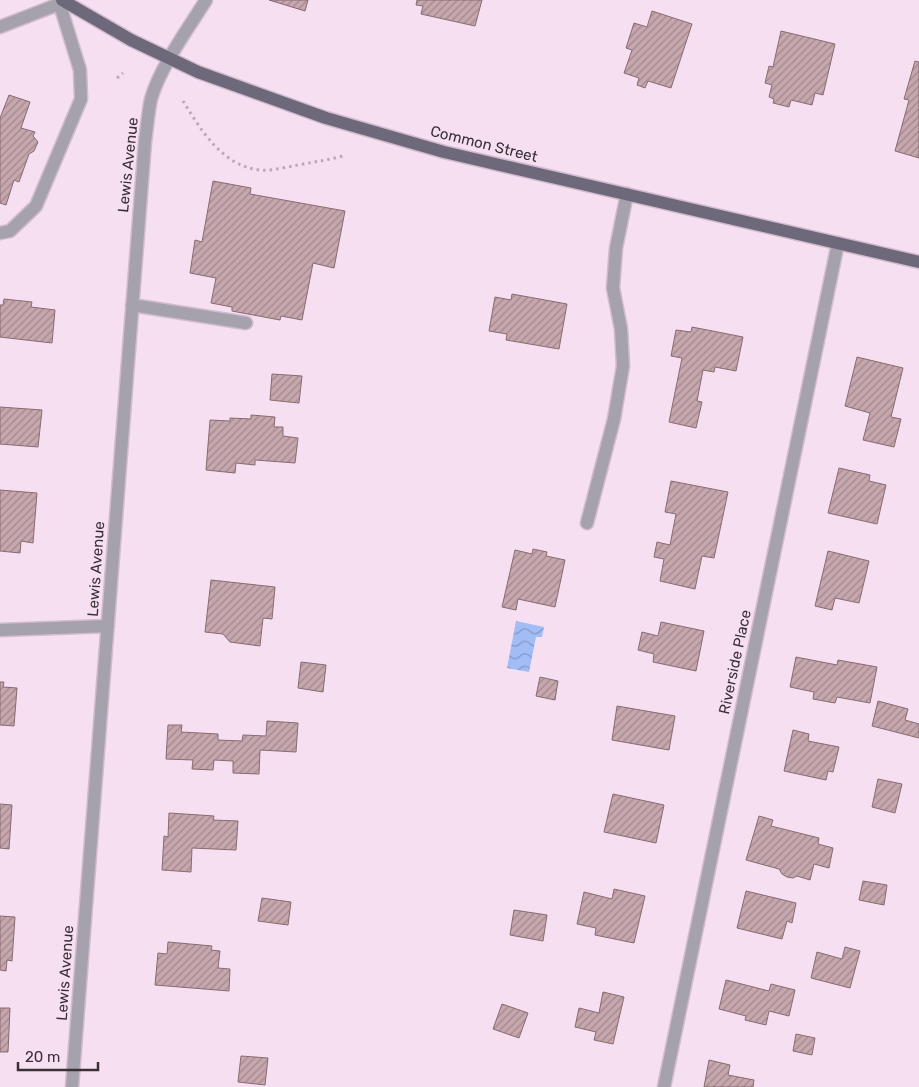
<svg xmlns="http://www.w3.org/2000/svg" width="919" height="1087" font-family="Rubik,sans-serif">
	<defs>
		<pattern id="water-waves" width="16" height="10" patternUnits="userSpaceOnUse" patternTransform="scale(1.25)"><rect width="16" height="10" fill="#a2bcf6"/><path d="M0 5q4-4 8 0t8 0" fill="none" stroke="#8599c8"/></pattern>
		<pattern id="building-hatch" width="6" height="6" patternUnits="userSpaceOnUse" patternTransform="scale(1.25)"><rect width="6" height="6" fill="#c5a7ad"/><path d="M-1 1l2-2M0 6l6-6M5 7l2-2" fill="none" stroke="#a1888e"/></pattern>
	</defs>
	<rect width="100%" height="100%" fill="#f7dff2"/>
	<!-- water -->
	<path fill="url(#water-waves)" d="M516,621L544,627L542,637H536L529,672L507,668Z"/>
	<!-- building -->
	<path fill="url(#building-hatch)" stroke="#876b70" d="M269,0H308L305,11Z
		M417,0H482L475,26L421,14L423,6L416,5Z
		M652,11L692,24L671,88L648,81L645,88L637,85L639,78L624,73L632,50L626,48L634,23L647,27Z
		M781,31L835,44L823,95L815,93L812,105L791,100L789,107L773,103L774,99L769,97L772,85L765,83L769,66L773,67Z
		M915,61L919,62V158L895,151L909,100L904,99Z
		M9,95L30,102L21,128L35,132L33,136L38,142L34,151L29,154L19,182L14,180L6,205L0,203V118Z
		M213,181L251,188L250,194L345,211L334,268L313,263L302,320L281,316L280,320L232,311V307L211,303L216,278L190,273L195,240L202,242Z
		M512,294L567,304L559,349L506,340L507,334L489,331L495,297L511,300Z
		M4,299L32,302L31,307L55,310L52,343L0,337V305H3Z
		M692,327L743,337L736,371L715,367L714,372L703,370L697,401L702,402L696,428L669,422L682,358L671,356L676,330L691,332Z
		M857,357L903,368L891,417L901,419L894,447L863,440L870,413L845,406Z
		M272,374L302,376L299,403L270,400Z
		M0,407L42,410L38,447L0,444Z
		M251,415L275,417L274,427H283V436L298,438L295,463L255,460V465L236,463L235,473L206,470L210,420L230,421V418L251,419Z
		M839,468L870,475L869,481L886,485L877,524L828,513Z
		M671,481L728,492L714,558L702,556L695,589L660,581L664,559L654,557L657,542L670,545L676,514L665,512Z
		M0,490L37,493L33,543L21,541L20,553L0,551Z
		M533,549L547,552L546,556L565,560L555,607L518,599L516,610L502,607L515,550L532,554Z
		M828,551L869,561L859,603L835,598L832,610L815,606Z
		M211,580L275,587L272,619L263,618L260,646L230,642L223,634L205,632Z
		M661,622L704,631L696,671L653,662L654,654L638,650L642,632L658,636Z
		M796,657L837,665L838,660L877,667L870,703L837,697L835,703L813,699L814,692L790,687Z
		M301,662L326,665L323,692L298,688Z
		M540,677L558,681L555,700L536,696Z
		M0,682H4L3,687L17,688L14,726L0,725Z
		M878,701L908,709L905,720L919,724V738L872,726Z
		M617,706L675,716L669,750L612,740Z
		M267,721L298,723L296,752L260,750L259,774L233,773V761L214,760L213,770L192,769L193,760L166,759L168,725H182L181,732L218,734V740L242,741L243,735L266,736Z
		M793,730L809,734L808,741L839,747L833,772L828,771L826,780L784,771Z
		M878,779L902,784L895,813L872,807Z
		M613,794L664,805L656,843L604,832Z
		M0,804L12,805L9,849L0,848Z
		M169,813L214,816L213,820L238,821L236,850L192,848L191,872L162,870L164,836L168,837Z
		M759,816L773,820L771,826L819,838L818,844L833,848L829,868L814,864L810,880L797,876L793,878L787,877L782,874L779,869L746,860Z
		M863,881L887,885L884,905L859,900Z
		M614,889L645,896L634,943L595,935L596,928L577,924L584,892L612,899Z
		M746,891L796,903L792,923L787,921L782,939L737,928Z
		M262,898L291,902L288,925L258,921Z
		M514,910L547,915L543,941L510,935Z
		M0,916L15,917L12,961L7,960L6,971L0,970Z
		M168,942L212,946L211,950L220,951L218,968L230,969L229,991L155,985L158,953L167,954Z
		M845,947L860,951L850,988L811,978L817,952L842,959Z
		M726,980L769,991L771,984L795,990L789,1016L769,1011L766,1025L745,1020L746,1016L719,1009Z
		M603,992L624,997L613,1044L594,1040L596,1032L575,1027L579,1008L599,1013Z
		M502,1004L528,1013L519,1038L493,1029Z
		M0,1008H10L8,1052H0Z
		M796,1034L815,1038L812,1055L793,1051Z
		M241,1056L268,1058L265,1085L238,1082Z
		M709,1060L730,1065L728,1075L754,1080L753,1087H704Z"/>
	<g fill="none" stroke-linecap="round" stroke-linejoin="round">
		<!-- minor casing -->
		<g stroke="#d1bccd" stroke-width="15">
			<path id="minor" d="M0,27L67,1
				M0,233L10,231L36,206L81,99L80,70L60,5
				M132,305L246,323
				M587,523L614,419L623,366L621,329L613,288L616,248L627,194
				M0,630L108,626
				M72,1087L145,142C147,128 148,113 151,99C160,67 188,29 206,0
				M664,1087L838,243"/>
		</g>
		<!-- major casing -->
		<g stroke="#d1bccd" stroke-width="15">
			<path id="major" d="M62,0L131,40L198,72L326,118L444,152L919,262"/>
		</g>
		<!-- path -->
		<path stroke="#bba8b7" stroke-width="3" stroke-dasharray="2.5 4" stroke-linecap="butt" d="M117,78L123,73
			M183,101C201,130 222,166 260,170C272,171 286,167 298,165C314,162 328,160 343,156"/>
		<!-- minor -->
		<use href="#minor" stroke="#a5a2ad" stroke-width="12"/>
		<!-- major -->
		<use href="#major" stroke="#6e687b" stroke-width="12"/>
	</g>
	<g text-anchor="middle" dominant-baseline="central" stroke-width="4" stroke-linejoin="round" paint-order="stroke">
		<!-- street labels -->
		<g font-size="15" fill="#393037" stroke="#f7dff2">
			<text transform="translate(484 144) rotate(14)">Common Street</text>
			<text transform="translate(128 165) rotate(-84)">Lewis Avenue</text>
			<text transform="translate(96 569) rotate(-86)">Lewis Avenue</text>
			<text transform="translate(735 662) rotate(-78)">Riverside Place</text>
			<text transform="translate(65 973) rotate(-86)">Lewis Avenue</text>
		</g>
	</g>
	<!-- scale -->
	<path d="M18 1062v8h80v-8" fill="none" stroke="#393037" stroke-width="2.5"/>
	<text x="25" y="1062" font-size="15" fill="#393037" stroke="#f7dff2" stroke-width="4" paint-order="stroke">20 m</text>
</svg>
